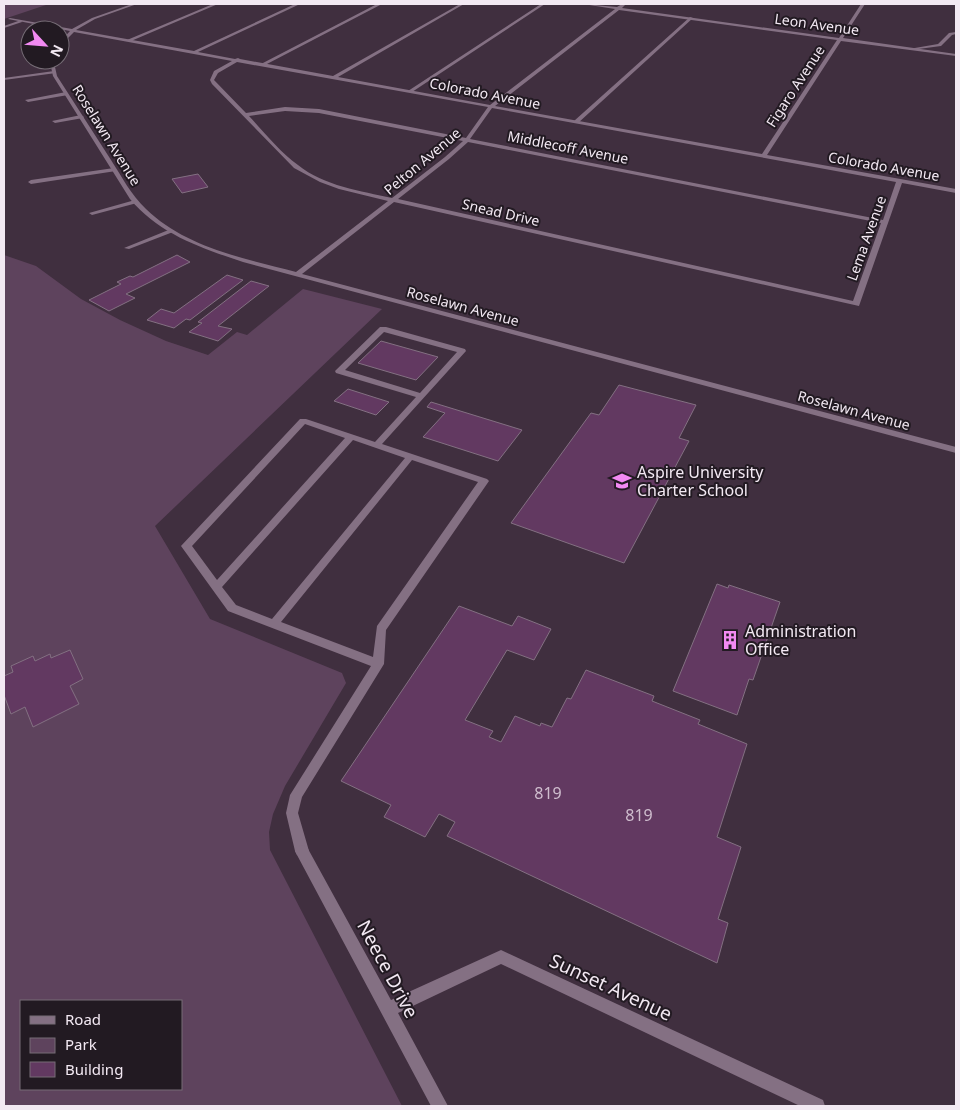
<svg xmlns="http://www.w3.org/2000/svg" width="960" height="1110" font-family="'Noto Sans',sans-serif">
	<rect width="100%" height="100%" fill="#402f3f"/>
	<!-- green -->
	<path fill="#5e435d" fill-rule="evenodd" d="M4,4H49L4,19Z
		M4,255L36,266L81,299L120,320L166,341L208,355L237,332L247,335L303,289L382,309L155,526L210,619L342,673L346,683L285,786L273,814L269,832L270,850L402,1106H4ZM21,1001H181V1089H21Z"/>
	<!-- building -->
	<path fill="#623961" stroke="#837082" d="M198,174L208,187L182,193L172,179Z
		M177,255L190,262L126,294L135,298L109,311L89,300L121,284L117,282L130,276L133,277Z
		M227,275L243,280L190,320L186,319L174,328L147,320L161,309L174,313Z
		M251,281L269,286L218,326L232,329L218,341L189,332L202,323L198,322Z
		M381,341L438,357L416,380L358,363Z
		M619,385L696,405L679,438L689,441L624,563L511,523L591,413L599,415Z
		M348,389L389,402L376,415L334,401Z
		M431,402L522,430L498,461L423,437L445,413L427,407Z
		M717,584L728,588L729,585L780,602L753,680L749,679L737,715L673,691Z
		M459,606L512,626L518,616L551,629L534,660L507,650L465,720L493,731L489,737L501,742L515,716L540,726L541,723L552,727L567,698L571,699L586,670L654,696L652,701L700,720L698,724L747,744L717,837L741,847L718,919L728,923L717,963L447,836L455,822L439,814L425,837L384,817L391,805L341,781Z
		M70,650L83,679L70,686L79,704L33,727L25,707L11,714L4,695V676L13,672L11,666L33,656L35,661L50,654L51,658Z"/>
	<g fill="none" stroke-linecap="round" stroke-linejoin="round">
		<!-- lane -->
		<path fill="#847083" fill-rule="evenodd" d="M213,4H218L131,41L127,40Z
			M377,4H382L265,65L261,64Z
			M541,4H545L412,92L408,91Z
			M690,17L693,18L578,123H574V121Z
			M21,20L22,22L4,28V26Z
			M956,32V34L952,35L941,46L911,50L909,49L938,44L949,33Z
			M54,71L56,73L4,80V78Z
			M66,92L68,95L28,102L25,100Z
			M81,115L84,117L83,118L55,123L52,121Z
			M114,168L116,169V171L31,184L28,182L31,180Z
			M135,200L138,202L137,203L92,215L89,213Z
			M171,229L174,231L173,232L129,249L124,248Z
			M380,327H386L465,349L466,351L382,444L487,479L489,481L386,630L384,664L302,797L298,813L309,851L307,855L302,857L297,855L295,851L286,813L290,795L371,666L228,611L181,546L300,419H306L375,442L416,397L336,373L335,371ZM384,332L457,352L420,393L345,370ZM305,424L345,438L217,580L192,546ZM353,440L405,458L272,619L236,605L222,587ZM412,460L478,482L377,626L373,657L281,622Z"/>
		<!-- street -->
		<path fill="#847083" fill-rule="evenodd" d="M132,4H137L95,19L76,30L194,51L295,4H300L198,52L235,59L238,58L240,59L333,76L460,4H464L338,77L490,105L615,9L583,4L617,7L622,4H626L622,8L839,38L861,4H865L843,38L956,54V56L841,41L767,155L956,189V193L902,183L859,306L394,202L302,274L956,447V453L243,262C201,248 159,234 130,199L53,76L51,67L53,60H57L55,67L57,76C75,104 93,132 111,160C122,177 131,195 146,209C185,247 245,259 296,272L388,201L339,189L320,182L294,168L212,84L210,80L214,71L232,61L74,32L60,46V42L70,31L8,19L10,18L72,29L92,18ZM619,10L837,40L762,154L495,106ZM237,62L488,107L466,138L319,109L285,107L246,113L214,80L218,73ZM492,108L896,182L883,220L470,139ZM285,111L319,113L463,141L445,157L392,198C361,191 324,186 298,165C280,152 264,132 249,116ZM468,142L881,223L853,301L398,199L449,159Z
			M302,845L307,847L391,1000L501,950L823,1100L825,1106H800L501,964L398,1013L448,1106H431L297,855L295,851L297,847Z"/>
	</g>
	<!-- icons -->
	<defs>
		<g id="school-bare" transform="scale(1.5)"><path d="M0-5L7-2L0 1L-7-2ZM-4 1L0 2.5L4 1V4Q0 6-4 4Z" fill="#f28af2" stroke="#221a22" stroke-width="2.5" paint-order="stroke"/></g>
		<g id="building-bare" transform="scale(1.5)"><path d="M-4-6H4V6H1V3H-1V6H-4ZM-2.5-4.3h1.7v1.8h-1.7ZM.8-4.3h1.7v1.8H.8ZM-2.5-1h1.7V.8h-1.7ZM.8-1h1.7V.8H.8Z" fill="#f28af2" stroke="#221a22" stroke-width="2.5" paint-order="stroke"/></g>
	</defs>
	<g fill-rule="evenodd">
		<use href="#school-bare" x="622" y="481"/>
		<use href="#building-bare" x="730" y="640"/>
	</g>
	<g text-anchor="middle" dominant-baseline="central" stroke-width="4" stroke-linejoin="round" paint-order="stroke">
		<!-- far-street labels -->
		<g font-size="14" fill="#f3e9f3" stroke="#221a22">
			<text transform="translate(817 24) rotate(8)">Leon Avenue</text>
			<text transform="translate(795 86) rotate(-57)">Figaro Avenue</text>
			<text transform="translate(485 93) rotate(11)">Colorado Avenue</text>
			<text transform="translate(107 135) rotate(58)">Roselawn Avenue</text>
			<text transform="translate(568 147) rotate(11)">Middlecoff Avenue</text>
			<text transform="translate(422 161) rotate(-40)">Pelton Avenue</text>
			<text transform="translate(884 166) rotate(10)">Colorado Avenue</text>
			<text transform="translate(501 212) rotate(13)">Snead Drive</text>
			<text transform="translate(866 238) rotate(-70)">Lema Avenue</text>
			<text transform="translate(463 306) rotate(15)">Roselawn Avenue</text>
			<text transform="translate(854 410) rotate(15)">Roselawn Avenue</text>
		</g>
		<!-- poi labels -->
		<g font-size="16" fill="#f3e9f3" stroke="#221a22" text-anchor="start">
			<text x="637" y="472">Aspire University<tspan x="637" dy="18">Charter School</tspan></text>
			<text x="745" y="631">Administration<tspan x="745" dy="18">Office</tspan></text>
		</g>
		<!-- near-number labels -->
		<g font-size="16" fill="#cfbdce">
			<text x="548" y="793">819</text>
			<text x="639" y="815">819</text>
		</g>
		<!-- near-street labels -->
		<g font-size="19" fill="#f3e9f3" stroke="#221a22">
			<text transform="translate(388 969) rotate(62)">Neece Drive</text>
			<text transform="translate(611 987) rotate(25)">Sunset Avenue</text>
		</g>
	</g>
	<!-- border -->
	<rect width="960" height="1110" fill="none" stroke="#f3e9f3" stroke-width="10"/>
	<!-- legend -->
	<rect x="20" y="1000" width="162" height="90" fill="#221a22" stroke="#766d76"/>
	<rect x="30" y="1016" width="25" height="8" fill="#847083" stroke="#766d76"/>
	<text x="65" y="1025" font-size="15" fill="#f3e9f3">Road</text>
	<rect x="30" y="1038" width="25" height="15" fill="#5e435d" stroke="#766d76"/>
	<text x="65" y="1050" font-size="15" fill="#f3e9f3">Park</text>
	<rect x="30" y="1062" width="25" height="15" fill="#623961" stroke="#766d76"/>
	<text x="65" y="1075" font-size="15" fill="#f3e9f3">Building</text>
	<!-- north arrow -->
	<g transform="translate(45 45) rotate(116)"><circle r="24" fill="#221a22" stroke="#766d76"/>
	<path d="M0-4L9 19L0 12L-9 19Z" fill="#f28af2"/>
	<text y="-8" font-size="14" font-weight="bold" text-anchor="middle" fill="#f3e9f3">N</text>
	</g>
</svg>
